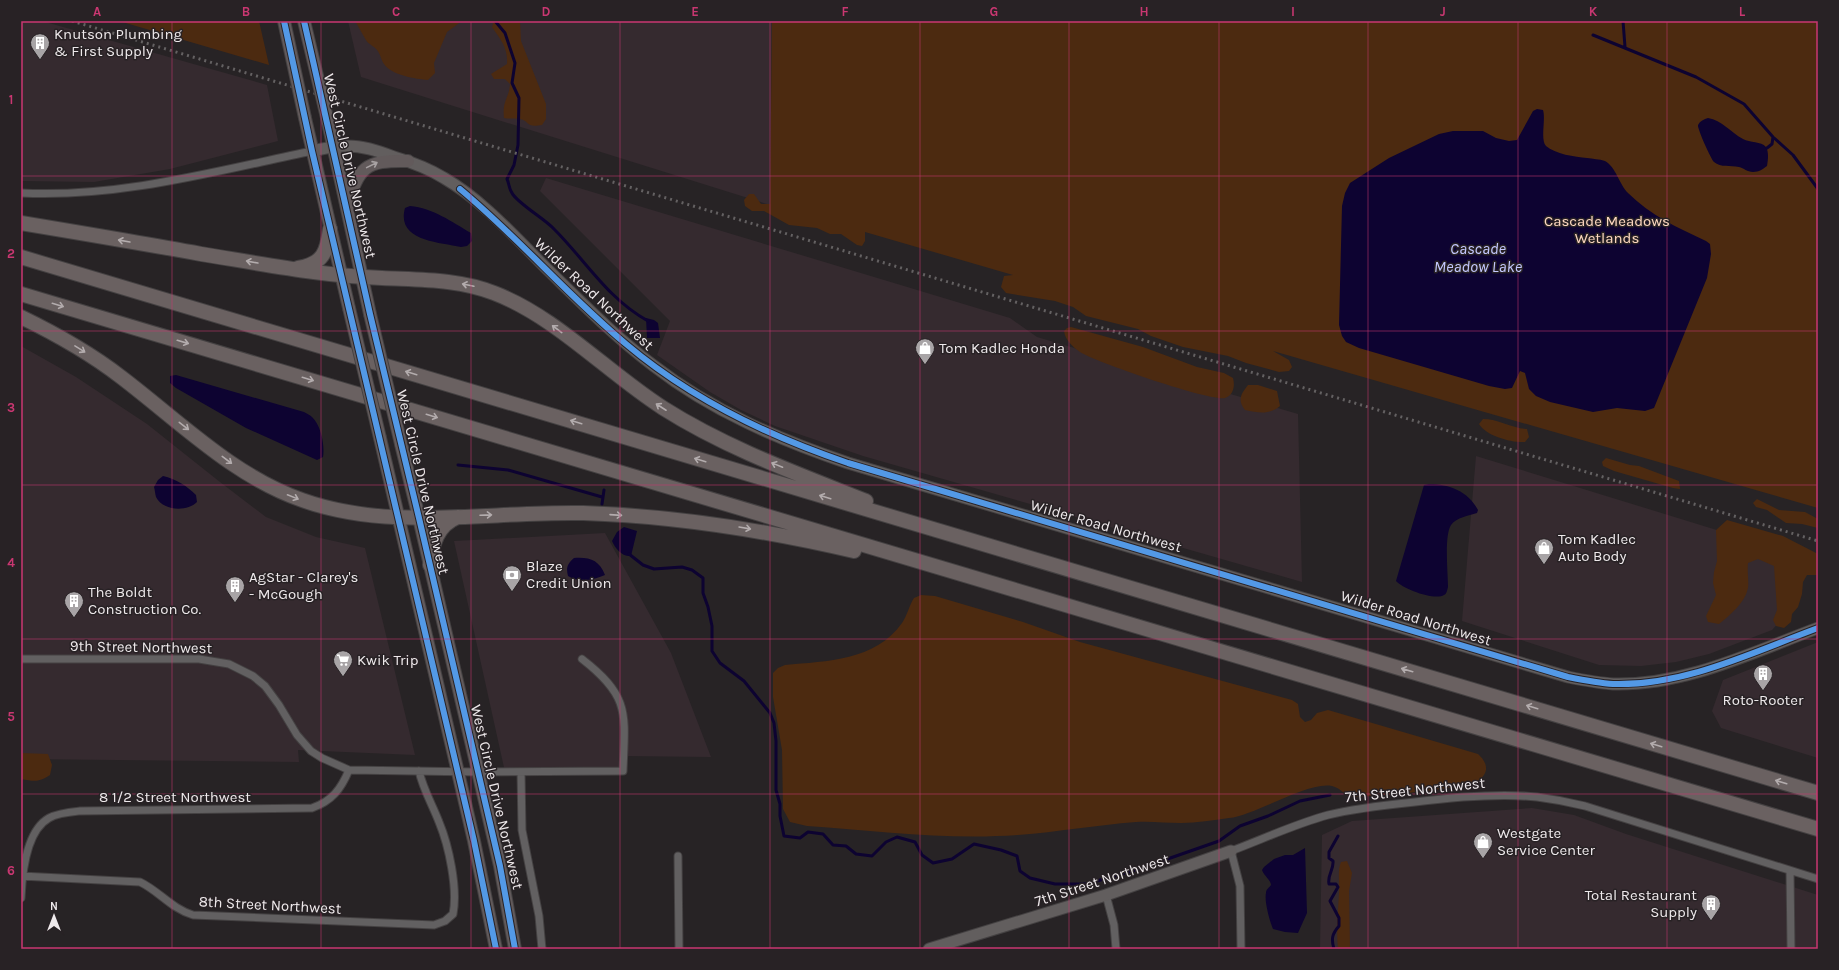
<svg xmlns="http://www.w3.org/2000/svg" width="1839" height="970" font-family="Karla,sans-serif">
	<rect width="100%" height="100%" fill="#272325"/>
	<!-- built -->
	<path fill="#352a2f" d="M21,21H42L267,85L278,141L170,169L94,182L21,181Z
		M348,21H772L770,205L361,77Z
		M546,178L1010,318L1037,337L1298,414L1302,582L863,456L775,426L741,410L710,392L657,355L670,321L540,191Z
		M21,346L76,377L147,424L220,482L266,517L316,537L365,548L415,755L298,750L299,762L21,759Z
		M1476,456L1795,554L1783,618L1772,630L1709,654L1676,662L1641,666L1599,665L1462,621Z
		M605,533L671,653L711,757L624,756L623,771L505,772L454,541Z
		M1818,642V758L1721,728L1712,711L1723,680Z
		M1532,808L1574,815L1626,834L1818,895V949H1320L1322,835L1352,821Z"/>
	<!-- green -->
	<path fill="#4c2a10" d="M119,21H259L269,65Z
		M355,21H462L447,32L434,63L435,73L428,80C416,79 391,75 384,64C381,60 381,55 377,50C374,46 368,44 366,40C362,34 359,27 355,21Z
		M494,21H520L521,41L546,104V119L542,125C525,128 530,121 520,119C515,118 509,119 504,118C502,100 509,99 510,84L505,79H494L491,74L507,64C508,48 501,40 492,27Z
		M772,21H1818V508L1273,351L1289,360L1292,367L1289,371L1279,372L1246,363L1228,356L1183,347L1151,336L1138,329L1086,316L1073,307L1055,301L1006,293L1001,287L1004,276L1013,275L865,232V241L862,246L857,245L841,234H830L817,228L789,225L764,211H752L745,206L744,200L749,194H754L761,204H770Z
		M1071,327L1143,347L1197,367L1224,373L1233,378C1235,385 1234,395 1225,398C1212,402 1095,362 1080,352C1073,347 1065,340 1064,331L1067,328Z
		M1248,385H1258L1277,391L1280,406C1269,415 1259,413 1245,410C1237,400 1241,394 1248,385Z
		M1483,419C1498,419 1511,428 1527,429L1529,437L1525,442C1512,443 1486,436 1479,424Z
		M1606,458L1630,465L1639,466L1679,481L1680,489L1673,488L1614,471L1603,466L1602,462Z
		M1757,499L1779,510L1805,512L1818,519V528L1802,524L1786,523L1767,510L1756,507L1753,503Z
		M1727,520L1783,536L1818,554V575H1807L1803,582L1802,594L1798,607L1792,614L1791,622L1784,628L1776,626L1773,620L1777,610L1774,566L1758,559L1748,563C1747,572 1749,581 1748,588C1745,603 1730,615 1719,624L1708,622L1706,616L1716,595L1713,583L1714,572L1717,561L1716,530Z
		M921,595L935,596L1023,622L1080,642L1292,700L1298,704L1300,717L1305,722L1311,720L1317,713L1328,710L1478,754C1487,762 1490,772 1479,780C1468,789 1369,797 1349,797C1343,793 1340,788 1332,786C1308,781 1256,815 1229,818C1213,820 1197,823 1181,823C1166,823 1151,821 1136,822C1096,825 1058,832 1018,835C948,840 877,831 807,826L790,822L783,809L782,750L773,697V673L778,668L785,665C827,661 875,661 902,623C907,616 909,606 914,598Z
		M21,753L48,754L52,765L50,775C38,783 34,781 21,779Z
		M1347,861L1352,873L1349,891L1350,949H1338C1336,930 1338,912 1339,893C1340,882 1337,872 1341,862Z"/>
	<!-- water -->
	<path fill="#0d0331" d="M1537,109L1543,110C1546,119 1540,140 1546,146C1555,154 1575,157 1587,158C1593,159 1599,159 1605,161C1616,167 1619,184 1628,193C1650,215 1678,228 1706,241L1710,244L1711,254L1707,278L1654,408L1645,411L1617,408L1593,412L1550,402L1536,396L1529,389L1525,373L1520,371L1512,388L1505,389L1489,386L1359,348L1346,342L1342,336L1339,325L1342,206L1345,193L1350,183L1389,158L1439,134L1453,131H1483L1496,138L1509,141L1517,140L1533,111Z
		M1708,118C1722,120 1730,132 1743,139C1750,143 1761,141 1766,147C1769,152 1768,160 1767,166C1763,169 1759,172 1753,172C1747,172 1744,168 1739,167C1730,165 1721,168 1714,162C1711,159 1697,128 1698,125C1700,121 1704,119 1708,118Z
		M410,206C433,208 452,222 471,233L472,241L467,246L461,247C438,242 396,241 405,208Z
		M646,318L654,320L658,323L660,338H647Z
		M176,375L304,412C306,413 310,415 312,417C321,425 325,446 323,457L317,460L246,428L176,388L170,383V376Z
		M163,476C176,479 187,486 196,495L197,502C187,512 163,511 156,497C155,494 155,490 154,487L158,480Z
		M1429,484C1449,484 1468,491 1478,510L1477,513C1468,516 1457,517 1451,525C1444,536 1448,573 1448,587C1447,590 1447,594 1444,595C1435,601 1403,589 1396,581L1424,485Z
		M624,527L637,531L631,556C622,557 615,548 612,541L617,532Z
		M574,558C590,557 599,560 605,575C593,580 580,583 568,576C566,568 567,564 574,558Z
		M1305,848L1307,913L1298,933L1285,932L1273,929C1270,922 1264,901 1266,893C1266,889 1269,888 1271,885C1271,880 1264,876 1262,870L1264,867L1274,859L1285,855H1293Z"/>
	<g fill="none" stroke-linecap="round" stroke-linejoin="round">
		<!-- stream -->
		<path stroke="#0d0331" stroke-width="3" d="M495,21L505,33L515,63L512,83L519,98L518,145L514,165L507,179C509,183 509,189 512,193C517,203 545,219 554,229C586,261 608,299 648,321
			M1623,21L1625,47
			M1593,35L1696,77L1744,104L1773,137L1793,155L1818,189
			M1767,148L1772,144L1773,137
			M458,465L508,470L602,497
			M602,504L604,490
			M629,554L643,565L654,569L682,567L692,570L703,578V593L708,607L712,626V651L720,663L744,681L770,713L774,723L776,741V790L780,804V816L784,836L800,838L808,832L823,834L833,845L846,846L856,854L872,856L886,842L897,837L915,842L922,855L933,863L952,859L974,844L1001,850L1017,856L1020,871L1030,878L1055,884H1086L1136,870L1219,841L1240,826L1268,816L1300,801L1330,795
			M1334,949C1331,939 1332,934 1339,926V918L1330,901L1338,887L1336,884H1329C1327,875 1334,870 1333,861L1329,858V852L1338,836"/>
		<!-- street casing -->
		<g stroke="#444142" stroke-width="9">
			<path id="street" d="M21,193C120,198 216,171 312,151
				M21,659H199L229,664L253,676L265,686L279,705L297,735L311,751L322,758L349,770L478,772L623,771C625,714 631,697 582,659
				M521,772L522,830L539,916L542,949
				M678,856L679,949
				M1790,871L1791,949
				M21,876L140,882C159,891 172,909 193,915L434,925L445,921L453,914C458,889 449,846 439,822C432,804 423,789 419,771
				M1106,895L1114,925L1116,949
				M21,898C22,874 26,831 49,818C58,813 70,812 80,811L312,808C332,801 341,789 349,770
				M1241,949L1240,886L1231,851C1263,839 1295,824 1328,815C1356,808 1386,805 1415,802C1455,797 1497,793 1537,797C1553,799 1569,802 1585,806L1818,879"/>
		</g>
		<!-- secondary casing -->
		<g stroke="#444142" stroke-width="13">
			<path id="secondary" d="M312,151C322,149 333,146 344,146C361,145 378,151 394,157C411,162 428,168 444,178C482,200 514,236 545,267C580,301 614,336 654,366C712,411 780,440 848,463L1568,677C1583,680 1598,683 1613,684C1685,686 1753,652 1818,628
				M929,949L1106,895L1231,851"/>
		</g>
		<!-- primary casing -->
		<g stroke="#444142" stroke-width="14">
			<path id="primary" d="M305,118L349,308
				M328,122L370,314
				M347,208C358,167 365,160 408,161
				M380,438L474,841L496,949
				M401,444L419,518L500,866L515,949"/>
		</g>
		<!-- highway casing -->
		<g stroke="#444142" stroke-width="16">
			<path id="highway" d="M21,223C81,233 141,243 201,254C238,260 276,267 314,272C336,275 359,277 382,278C420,280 458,279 494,293C555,316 608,373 663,408C726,448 798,474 866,501
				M21,257L1818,793
				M298,268C323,264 327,252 330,229
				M21,294L1818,829
				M21,317C56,334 90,353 121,377C179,421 233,476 302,500C392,532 489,511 583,513C675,516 764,530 854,551
				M430,565C432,545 437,525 458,517"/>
		</g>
		<!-- street -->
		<use href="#street" stroke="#626061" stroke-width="7"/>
		<!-- secondary -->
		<use href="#secondary" stroke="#625e5e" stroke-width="11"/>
		<!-- primary -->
		<use href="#primary" stroke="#625a5b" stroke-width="12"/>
		<!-- highway -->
		<use href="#highway" stroke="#6a6161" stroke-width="14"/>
		<!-- rail -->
		<path stroke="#646162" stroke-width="3" stroke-dasharray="2 4" stroke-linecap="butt" d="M72,21L1818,541"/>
		<!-- primary-bridge casing -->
		<g stroke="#444142" stroke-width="14" stroke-linecap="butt">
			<path id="primary-bridge" d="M284,21L305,118
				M304,21L328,122
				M349,308L380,438
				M370,314L401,444"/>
		</g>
		<!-- primary-bridge -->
		<use href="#primary-bridge" stroke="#625a5b" stroke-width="12"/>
		<!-- cycleway casing -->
		<g stroke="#282225" stroke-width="8">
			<path id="cycleway" d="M284,21L312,151L474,841L496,949
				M304,21L370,314L419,518L500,866L515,949
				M460,189C518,237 568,296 626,344C691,399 768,436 848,463L1568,677C1583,680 1598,683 1613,684C1685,686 1753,652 1818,628"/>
		</g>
		<!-- cycleway -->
		<use href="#cycleway" stroke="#5399e6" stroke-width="6"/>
	</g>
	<!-- one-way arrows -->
	<defs><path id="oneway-shaft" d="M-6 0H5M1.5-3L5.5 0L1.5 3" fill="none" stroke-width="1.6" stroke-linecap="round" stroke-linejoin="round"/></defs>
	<use stroke="#a8a2a3" href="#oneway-shaft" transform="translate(372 165) rotate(-26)"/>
	<g stroke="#b3acad">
		<use href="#oneway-shaft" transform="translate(124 241) rotate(-170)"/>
		<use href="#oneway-shaft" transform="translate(252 262) rotate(-170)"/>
		<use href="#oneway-shaft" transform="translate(468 285) rotate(-168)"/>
		<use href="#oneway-shaft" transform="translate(58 305) rotate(17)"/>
		<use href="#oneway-shaft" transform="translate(557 329) rotate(-143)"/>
		<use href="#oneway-shaft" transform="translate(183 342) rotate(16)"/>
		<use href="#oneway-shaft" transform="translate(80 349) rotate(32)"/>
		<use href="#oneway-shaft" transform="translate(411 373) rotate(-163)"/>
		<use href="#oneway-shaft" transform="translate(308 379) rotate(17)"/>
		<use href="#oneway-shaft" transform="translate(661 407) rotate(-147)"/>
		<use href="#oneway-shaft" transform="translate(432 416) rotate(17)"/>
		<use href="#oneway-shaft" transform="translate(576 422) rotate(-163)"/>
		<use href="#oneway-shaft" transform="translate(184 426) rotate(38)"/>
		<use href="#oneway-shaft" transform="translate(227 460) rotate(37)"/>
		<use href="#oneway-shaft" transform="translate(700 460) rotate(-163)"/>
		<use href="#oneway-shaft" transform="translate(777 465) rotate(-158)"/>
		<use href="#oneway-shaft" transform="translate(293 497) rotate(22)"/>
		<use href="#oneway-shaft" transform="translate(825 497) rotate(-163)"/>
		<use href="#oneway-shaft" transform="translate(486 515) rotate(-2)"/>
		<use href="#oneway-shaft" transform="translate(616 515) rotate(4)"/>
		<use href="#oneway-shaft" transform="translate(745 528) rotate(10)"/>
		<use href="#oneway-shaft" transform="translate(1407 670) rotate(-164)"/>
		<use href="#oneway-shaft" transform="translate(1532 707) rotate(-163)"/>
		<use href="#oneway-shaft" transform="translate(1656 745) rotate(-163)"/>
		<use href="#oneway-shaft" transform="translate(1781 782) rotate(-163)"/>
	</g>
	<!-- grid -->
	<path fill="none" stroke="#c93771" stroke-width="1" stroke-opacity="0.55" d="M172,21V949M321,21V949M471,21V949M620,21V949M770,21V949M920,21V949M1069,21V949M1219,21V949M1368,21V949M1518,21V949M1667,21V949M21,176H1818M21,331H1818M21,485H1818M21,639H1818M21,794H1818"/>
	<!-- icons -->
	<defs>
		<g id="building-pin" transform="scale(1)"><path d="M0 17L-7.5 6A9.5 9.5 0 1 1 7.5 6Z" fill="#a8a4a6" stroke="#282225"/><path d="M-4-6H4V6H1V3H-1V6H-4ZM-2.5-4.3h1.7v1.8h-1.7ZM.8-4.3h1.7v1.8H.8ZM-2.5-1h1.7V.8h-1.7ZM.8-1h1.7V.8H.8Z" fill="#fff"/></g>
		<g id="shop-pin" transform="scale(1)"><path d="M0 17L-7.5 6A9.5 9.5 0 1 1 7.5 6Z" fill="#a8a4a6" stroke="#282225"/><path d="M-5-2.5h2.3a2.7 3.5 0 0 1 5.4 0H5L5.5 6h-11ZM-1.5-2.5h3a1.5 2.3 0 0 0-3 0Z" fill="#fff"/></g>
		<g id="bank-pin" transform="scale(1)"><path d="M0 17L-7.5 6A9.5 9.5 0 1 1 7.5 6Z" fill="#a8a4a6" stroke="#282225"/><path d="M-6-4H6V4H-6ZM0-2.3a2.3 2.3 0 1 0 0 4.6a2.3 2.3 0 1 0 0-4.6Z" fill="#fff"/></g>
		<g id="supermarket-pin" transform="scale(1)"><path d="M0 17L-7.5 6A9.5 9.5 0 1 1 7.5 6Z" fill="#a8a4a6" stroke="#282225"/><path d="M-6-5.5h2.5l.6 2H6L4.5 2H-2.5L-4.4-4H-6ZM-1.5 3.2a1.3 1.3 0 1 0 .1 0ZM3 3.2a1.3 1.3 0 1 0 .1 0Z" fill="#fff"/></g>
	</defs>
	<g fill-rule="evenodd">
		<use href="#building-pin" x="40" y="43"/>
		<use href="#shop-pin" x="925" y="348"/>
		<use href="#shop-pin" x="1544" y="548"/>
		<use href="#bank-pin" x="512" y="575"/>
		<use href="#building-pin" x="235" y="586"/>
		<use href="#building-pin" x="74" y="601"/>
		<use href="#supermarket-pin" x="343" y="660"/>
		<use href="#building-pin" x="1763" y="674"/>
		<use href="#shop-pin" x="1483" y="842"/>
		<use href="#building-pin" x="1711" y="904"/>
	</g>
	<g text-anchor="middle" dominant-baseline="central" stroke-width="3" stroke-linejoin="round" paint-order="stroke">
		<!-- poi labels -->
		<g font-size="15" fill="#eee9eb" stroke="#282225" text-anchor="start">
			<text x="54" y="34">Knutson Plumbing<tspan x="54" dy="17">&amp; First Supply</tspan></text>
			<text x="939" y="348">Tom Kadlec Honda</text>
			<text x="1558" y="539">Tom Kadlec<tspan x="1558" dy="17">Auto Body</tspan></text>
			<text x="526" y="566">Blaze<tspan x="526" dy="17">Credit Union</tspan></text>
			<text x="249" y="577">AgStar - Clarey's<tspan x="249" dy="17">- McGough</tspan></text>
			<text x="88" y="592">The Boldt<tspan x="88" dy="17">Construction Co.</tspan></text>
			<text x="357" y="660">Kwik Trip</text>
			<text x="1763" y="700" text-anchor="middle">Roto-Rooter</text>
			<text x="1497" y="833">Westgate<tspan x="1497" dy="17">Service Center</tspan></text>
			<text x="1697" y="895" text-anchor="end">Total Restaurant<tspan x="1697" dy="17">Supply</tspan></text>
		</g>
		<!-- street labels -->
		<g font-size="15" fill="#eee9eb" stroke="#282225">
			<text transform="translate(350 166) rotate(77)">West Circle Drive Northwest</text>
			<text transform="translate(594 294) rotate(43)">Wilder Road Northwest</text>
			<text transform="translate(423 482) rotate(77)">West Circle Drive Northwest</text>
			<text transform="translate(1106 526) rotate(16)">Wilder Road Northwest</text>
			<text transform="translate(1416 618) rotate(17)">Wilder Road Northwest</text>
			<text transform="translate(141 647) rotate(1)">9th Street Northwest</text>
			<text transform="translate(1415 790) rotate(-6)">7th Street Northwest</text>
			<text x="175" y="797">8 1/2 Street Northwest</text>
			<text transform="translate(497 797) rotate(77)">West Circle Drive Northwest</text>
			<text transform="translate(1102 880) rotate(-18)">7th Street Northwest</text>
			<text transform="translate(270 905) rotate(3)">8th Street Northwest</text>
		</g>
		<!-- park labels -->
		<g font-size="15" fill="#fdd8c1" stroke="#282225">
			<text x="1607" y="221">Cascade Meadows<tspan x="1607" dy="17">Wetlands</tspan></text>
		</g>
		<!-- water labels -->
		<g font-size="16" font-style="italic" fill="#c4c8ff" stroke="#282225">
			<text x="1478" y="248">Cascade<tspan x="1478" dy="18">Meadow Lake</tspan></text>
		</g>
	</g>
	<!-- border -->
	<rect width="1839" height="970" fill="none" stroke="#282225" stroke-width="44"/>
	<!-- north arrow -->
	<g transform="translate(54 916)" stroke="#282225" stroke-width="3" paint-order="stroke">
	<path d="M0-3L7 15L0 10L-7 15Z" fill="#eee9eb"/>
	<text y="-6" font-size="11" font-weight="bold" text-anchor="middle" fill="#eee9eb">N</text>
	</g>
	<rect x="22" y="22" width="1795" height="926" fill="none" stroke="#c93771" stroke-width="1.5"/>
	<g font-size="13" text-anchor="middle" font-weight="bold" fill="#c93771">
		<text x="97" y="16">A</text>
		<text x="246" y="16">B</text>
		<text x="396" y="16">C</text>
		<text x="546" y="16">D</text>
		<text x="695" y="16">E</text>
		<text x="845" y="16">F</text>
		<text x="994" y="16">G</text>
		<text x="1144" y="16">H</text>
		<text x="1293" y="16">I</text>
		<text x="1443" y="16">J</text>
		<text x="1593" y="16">K</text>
		<text x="1742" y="16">L</text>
		<text x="11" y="104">1</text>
		<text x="11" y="258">2</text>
		<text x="11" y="412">3</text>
		<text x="11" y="567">4</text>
		<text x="11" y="721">5</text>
		<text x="11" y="875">6</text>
	</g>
</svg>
